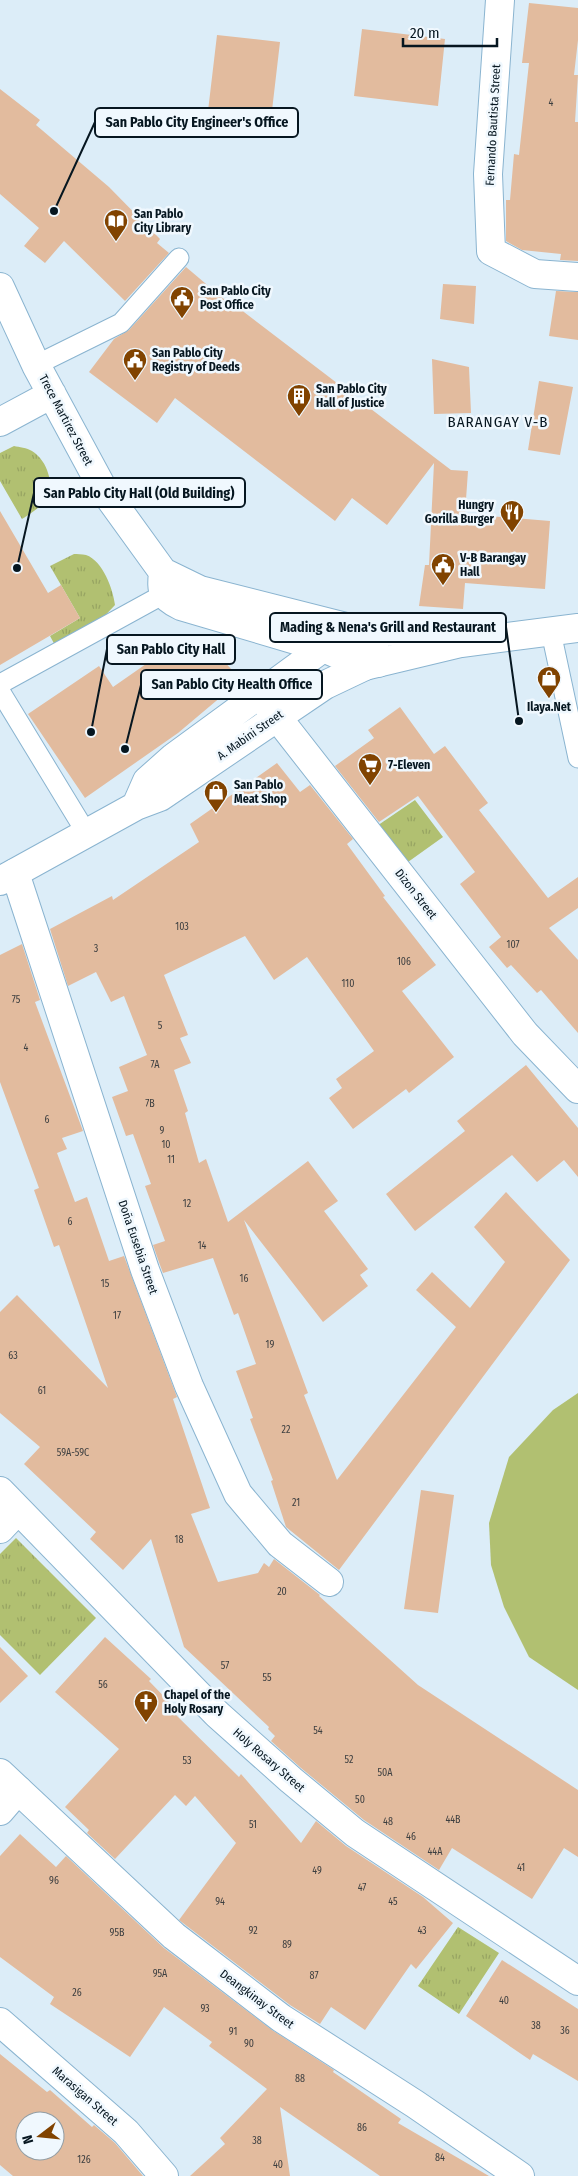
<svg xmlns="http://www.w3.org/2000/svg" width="578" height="2176" font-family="'Fira Sans Condensed',sans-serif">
	<defs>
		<pattern id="grass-tufts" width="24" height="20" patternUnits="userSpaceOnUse" patternTransform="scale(1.25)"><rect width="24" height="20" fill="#b1c071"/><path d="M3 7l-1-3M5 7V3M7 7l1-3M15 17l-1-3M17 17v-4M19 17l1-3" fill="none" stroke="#97a462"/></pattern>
	</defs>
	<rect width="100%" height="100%" fill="#dcedf8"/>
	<!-- grass -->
	<path fill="url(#grass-tufts)" d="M14,446C19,447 27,448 32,451C40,456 46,465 48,473C56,497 41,507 22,519L0,481V453Z
		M74,554C77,554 82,554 86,555C103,561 113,589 115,605L98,623L57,649L50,636L80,618L50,566Z
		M415,800L443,837L401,867L371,830Z
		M16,1538L96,1618L40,1675L0,1635V1554Z
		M458,1927L499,1953L459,2014L418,1986Z"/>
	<!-- pitch -->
	<path fill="#b1c071" d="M578,1393V1690L529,1657L504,1607L491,1565L489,1523L509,1457L553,1410Z"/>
	<!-- building -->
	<path fill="#e2bb9e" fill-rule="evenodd" d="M529,3L578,8V40L574,75H578L575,122H578V261L560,260L561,254L522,250L506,241V200H510L514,154L519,155L529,63H522Z
		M362,29L445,39L438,106L354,96Z
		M217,35L280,42L271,119L208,111Z
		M0,89L40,120L36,125L109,187L160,239L157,243L169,253L125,301L64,241L45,263L24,246L39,228L0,194Z
		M186,267L238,311L240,309L451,470L468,471L465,514L550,521L545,589L465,583L463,609L419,606L425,565H429L434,463L387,525L352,498L335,521L175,398L157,423L89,372L114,339L129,330Z
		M443,284L476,286L474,324L440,319Z
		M556,291L578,292V340L549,336Z
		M432,359L469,367L471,413L434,414Z
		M539,381L573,387L560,455L528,450Z
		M0,511L48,593L61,585L80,618L0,665Z
		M169,648H212L241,680L178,733L85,798L28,714L99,666L113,687Z
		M400,707L434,754L445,746L488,803L479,810L548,898L578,877V908L549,928L578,960V1033L541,990L537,993L511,965L507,968L489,947L501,937L460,884L475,872L418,796L379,822L335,766L374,738L368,730Z
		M277,763L300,792L310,785L353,839L347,844L385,896L383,897L436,965L402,991L454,1057L409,1093L406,1089L353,1129L329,1098L342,1088L336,1079L374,1051L307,957L274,980L245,936L164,975L188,1035L180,1038L191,1063L174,1070L188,1111L185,1113L199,1163L206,1159L228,1222L308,1161L338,1201L324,1211L368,1269L360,1275L368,1286L323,1322L244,1220L308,1393L304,1395L337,1480L456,1327L416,1290L432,1272L470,1308L505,1262L474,1227L506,1192L570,1260L339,1570L286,1527L271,1481L273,1480L250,1419L253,1418L236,1371L256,1364L238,1313L234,1315L213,1258L163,1273L160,1265L153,1245L165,1241L145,1186L151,1184L133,1134L126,1136L112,1097L128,1091L119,1067L147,1055L124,996L111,1002L96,972L68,986L50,929L112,896L113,900L199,842L190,824Z
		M22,944L40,1000L35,1002L83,1131L62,1138L67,1149L57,1153L75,1202L87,1197L109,1261L124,1256L177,1397L173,1399L210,1508L191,1514L218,1582L258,1573L264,1563L269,1567L274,1559L320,1595L319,1596L418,1685L578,1790V1857L564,1848L532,1899L452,1848L439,1870L364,1820L301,1768L271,1741L275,1736L268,1729L269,1727L184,1647L151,1539L123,1570L90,1539L96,1532L24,1464L40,1447L0,1413V1312L17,1295L108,1388L59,1245L54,1247L34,1190L39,1188L0,1082V955Z
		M526,1065L578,1128V1177L564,1160L537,1182L512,1155L415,1231L386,1194L465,1131L457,1121Z
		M421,1490L454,1495L438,1613L404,1609Z
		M105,1637L151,1679L149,1681L179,1712L176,1715L239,1777L241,1774L301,1843L316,1821L346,1846L423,1897L453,1923L416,1969L411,1964L365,2030L331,2007L320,2024L290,2005L179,1920L236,1843L195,1796L186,1806L175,1795L115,1859L87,1833L89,1830L65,1807L119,1749L55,1692Z
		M0,1647L28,1676L0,1703Z
		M20,1834L56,1867L66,1856L164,1948L272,2030L334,2070L333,2072L401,2119L398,2123L489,2176H380L280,2107L290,2176H190L225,2144L220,2138L267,2089L209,2046L212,2042L164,2007L130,2057L50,2004L54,1997L0,1957V1856Z
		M502,1960L578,2009V2081L533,2054L530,2060L466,2016Z
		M0,2054L47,2092L50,2090L92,2127L94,2125L115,2143L143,2176H13L0,2165ZM25,2121H55V2151H25Z"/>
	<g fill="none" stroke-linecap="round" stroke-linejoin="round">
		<!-- service casing -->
		<g stroke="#8ab4d0" stroke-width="21">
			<path id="service" d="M36,365L121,323L179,258
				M551,632L578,758
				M0,684L164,594
				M0,691L87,834"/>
		</g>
		<!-- minor casing -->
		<g stroke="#8ab4d0" stroke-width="30">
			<path id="minor" d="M500,0L488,174L491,251L535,274L578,277
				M0,287L36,365L103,489L163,572L200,590L362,631C372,639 376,650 378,663
				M0,422L52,394
				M163,572C161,592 162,597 181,606L323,648L365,666
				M259,694L525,1034L578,1089
				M15,873L145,1270L189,1386L238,1494L280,1544L329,1582
				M0,1491L217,1714L291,1780L355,1833L578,1981
				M0,1529L18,1510
				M0,1811L18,1790
				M0,2022L126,2132L164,2176"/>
		</g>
		<!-- tertiary casing -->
		<g stroke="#8ab4d0" stroke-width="30">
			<path id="tertiary" d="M136,806L147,781L174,757L323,648L362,631L426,633L459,642
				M0,881L136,806L160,797L325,685L365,666L461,643L578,628
				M0,1773L174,1936L281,2018L415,2104L520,2176"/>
		</g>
		<!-- service -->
		<use href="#service" stroke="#fff" stroke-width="19"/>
		<!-- minor -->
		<use href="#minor" stroke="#fff" stroke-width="28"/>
		<!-- tertiary -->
		<use href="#tertiary" stroke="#fff" stroke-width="28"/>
	</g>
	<!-- icons -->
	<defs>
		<g id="library-pin" transform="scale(1.25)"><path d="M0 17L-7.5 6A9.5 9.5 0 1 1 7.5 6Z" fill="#814300" stroke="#f0f8fe"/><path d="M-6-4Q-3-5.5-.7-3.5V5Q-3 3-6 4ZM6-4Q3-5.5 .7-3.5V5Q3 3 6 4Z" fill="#fff"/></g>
		<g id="civic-pin" transform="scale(1.25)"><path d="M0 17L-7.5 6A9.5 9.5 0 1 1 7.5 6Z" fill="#814300" stroke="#f0f8fe"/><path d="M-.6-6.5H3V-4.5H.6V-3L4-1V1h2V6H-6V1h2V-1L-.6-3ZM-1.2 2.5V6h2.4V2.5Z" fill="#fff"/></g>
		<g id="building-pin" transform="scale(1.25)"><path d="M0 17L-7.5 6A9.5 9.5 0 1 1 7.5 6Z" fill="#814300" stroke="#f0f8fe"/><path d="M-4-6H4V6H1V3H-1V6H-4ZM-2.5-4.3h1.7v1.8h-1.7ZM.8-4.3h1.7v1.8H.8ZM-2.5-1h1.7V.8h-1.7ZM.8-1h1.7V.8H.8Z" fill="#fff"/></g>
		<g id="restaurant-pin" transform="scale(1.25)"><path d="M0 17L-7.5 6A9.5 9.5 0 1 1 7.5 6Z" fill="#814300" stroke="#f0f8fe"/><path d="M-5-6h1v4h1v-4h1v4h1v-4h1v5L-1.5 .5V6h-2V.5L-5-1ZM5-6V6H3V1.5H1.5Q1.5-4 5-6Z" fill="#fff"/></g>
		<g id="shop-pin" transform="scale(1.25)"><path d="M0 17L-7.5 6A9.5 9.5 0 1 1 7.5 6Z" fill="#814300" stroke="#f0f8fe"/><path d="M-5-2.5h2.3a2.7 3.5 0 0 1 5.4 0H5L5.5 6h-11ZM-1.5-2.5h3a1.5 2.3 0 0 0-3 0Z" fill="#fff"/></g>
		<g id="supermarket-pin" transform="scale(1.25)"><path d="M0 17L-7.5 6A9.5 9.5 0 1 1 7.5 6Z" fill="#814300" stroke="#f0f8fe"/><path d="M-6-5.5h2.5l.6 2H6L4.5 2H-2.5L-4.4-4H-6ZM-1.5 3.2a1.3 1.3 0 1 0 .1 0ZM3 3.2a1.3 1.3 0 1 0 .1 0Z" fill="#fff"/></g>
		<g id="church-pin" transform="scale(1.25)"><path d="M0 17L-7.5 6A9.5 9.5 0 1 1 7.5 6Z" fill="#814300" stroke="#f0f8fe"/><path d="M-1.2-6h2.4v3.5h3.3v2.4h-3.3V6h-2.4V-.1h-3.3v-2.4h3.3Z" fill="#fff"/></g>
	</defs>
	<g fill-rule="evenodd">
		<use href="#library-pin" x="116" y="221"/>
		<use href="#civic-pin" x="182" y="298"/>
		<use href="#civic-pin" x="135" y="360"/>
		<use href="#building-pin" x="299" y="396"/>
		<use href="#restaurant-pin" x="512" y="512"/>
		<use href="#civic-pin" x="443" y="565"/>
		<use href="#shop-pin" x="549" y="678"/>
		<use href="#supermarket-pin" x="370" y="765"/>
		<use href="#shop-pin" x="216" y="792"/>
		<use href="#church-pin" x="146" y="1702"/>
	</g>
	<g text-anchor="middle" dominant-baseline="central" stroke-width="5" stroke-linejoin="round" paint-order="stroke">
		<!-- number labels -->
		<g font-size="10" fill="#3d3f40">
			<text x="551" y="103">4</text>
			<text x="182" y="927">103</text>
			<text x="513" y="945">107</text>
			<text x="96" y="949">3</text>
			<text x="404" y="962">106</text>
			<text x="348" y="984">110</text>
			<text x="16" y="1000">75</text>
			<text x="160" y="1026">5</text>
			<text x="26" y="1048">4</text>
			<text x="155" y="1065">7A</text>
			<text x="150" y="1104">7B</text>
			<text x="47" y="1120">6</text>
			<text x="162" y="1131">9</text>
			<text x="166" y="1145">10</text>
			<text x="171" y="1160">11</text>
			<text x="187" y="1204">12</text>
			<text x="70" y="1222">6</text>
			<text x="202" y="1246">14</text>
			<text x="244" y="1279">16</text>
			<text x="105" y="1284">15</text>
			<text x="117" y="1316">17</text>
			<text x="270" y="1345">19</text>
			<text x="13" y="1356">63</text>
			<text x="42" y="1391">61</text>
			<text x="286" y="1430">22</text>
			<text x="73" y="1453">59A-59C</text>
			<text x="296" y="1503">21</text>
			<text x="179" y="1540">18</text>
			<text x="282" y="1592">20</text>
			<text x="225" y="1666">57</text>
			<text x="267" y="1678">55</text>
			<text x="103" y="1685">56</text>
			<text x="318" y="1731">54</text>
			<text x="349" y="1760">52</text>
			<text x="187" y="1761">53</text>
			<text x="385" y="1773">50A</text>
			<text x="360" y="1800">50</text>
			<text x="453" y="1820">44B</text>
			<text x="388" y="1822">48</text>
			<text x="253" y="1825">51</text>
			<text x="411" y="1837">46</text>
			<text x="435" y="1852">44A</text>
			<text x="521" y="1868">41</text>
			<text x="317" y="1871">49</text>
			<text x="54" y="1881">96</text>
			<text x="362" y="1888">47</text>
			<text x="220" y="1902">94</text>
			<text x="393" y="1902">45</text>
			<text x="253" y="1931">92</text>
			<text x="422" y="1931">43</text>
			<text x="117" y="1933">95B</text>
			<text x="287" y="1945">89</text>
			<text x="160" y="1974">95A</text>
			<text x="314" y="1976">87</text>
			<text x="77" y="1993">26</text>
			<text x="504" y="2001">40</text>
			<text x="205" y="2009">93</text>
			<text x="536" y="2026">38</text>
			<text x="565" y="2031">36</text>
			<text x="233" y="2032">91</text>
			<text x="249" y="2044">90</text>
			<text x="300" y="2079">88</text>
			<text x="362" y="2128">86</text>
			<text x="257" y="2141">38</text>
			<text x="440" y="2158">84</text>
			<text x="84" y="2160">126</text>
			<text x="278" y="2165">40</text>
		</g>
		<!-- street labels -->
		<g font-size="12" fill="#061620" stroke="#f0f8fe">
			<text transform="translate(493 125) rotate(-87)">Fernando Bautista Street</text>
			<text transform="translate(66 420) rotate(62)">Trece Martirez Street</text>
			<text transform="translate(250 735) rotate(-35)">A. Mabini Street</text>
			<text transform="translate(416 894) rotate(52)">Dizon Street</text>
			<text transform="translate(138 1247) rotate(71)">Doña Eusebia Street</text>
			<text transform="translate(269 1760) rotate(41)">Holy Rosary Street</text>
			<text transform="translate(257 1999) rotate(37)">Deangkinay Street</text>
			<text transform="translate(85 2096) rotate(41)">Marasigan Street</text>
		</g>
		<!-- poi labels -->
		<g font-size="12" font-weight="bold" fill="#061620" stroke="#f0f8fe" text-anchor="start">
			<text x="134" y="214">San Pablo<tspan x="134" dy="14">City Library</tspan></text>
			<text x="200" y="291">San Pablo City<tspan x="200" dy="14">Post Office</tspan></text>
			<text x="152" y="353">San Pablo City<tspan x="152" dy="14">Registry of Deeds</tspan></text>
			<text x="316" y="389">San Pablo City<tspan x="316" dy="14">Hall of Justice</tspan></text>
			<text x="494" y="505" text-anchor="end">Hungry<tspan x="494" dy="14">Gorilla Burger</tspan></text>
			<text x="460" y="558">V-B Barangay<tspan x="460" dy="14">Hall</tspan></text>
			<text x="549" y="707" text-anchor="middle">Ilaya.Net</text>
			<text x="388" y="765">7-Eleven</text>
			<text x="234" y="785">San Pablo<tspan x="234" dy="14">Meat Shop</tspan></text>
			<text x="164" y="1695">Chapel of the<tspan x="164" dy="14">Holy Rosary</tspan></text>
		</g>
		<!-- quarter labels -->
		<g font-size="15" letter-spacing="1" fill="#061620" stroke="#f0f8fe">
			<text x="498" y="422">BARANGAY V-B</text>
		</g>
	</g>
	<!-- callouts -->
	<path fill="none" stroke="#061620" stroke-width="2" d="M54 211L95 122M17 568L34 493M519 721L506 627M91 732L107 649M125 749L141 685"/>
	<g fill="#061620" stroke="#f0f8fe" stroke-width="2">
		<circle cx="54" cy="211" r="5"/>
		<circle cx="17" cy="568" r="5"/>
		<circle cx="519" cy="721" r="5"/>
		<circle cx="91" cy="732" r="5"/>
		<circle cx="125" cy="749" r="5"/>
	</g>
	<g fill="#f0f8fe" stroke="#061620" stroke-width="2">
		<rect x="95" y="108" width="203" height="29" rx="5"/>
		<rect x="34" y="478" width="211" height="29" rx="5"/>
		<rect x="270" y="613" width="236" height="29" rx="5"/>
		<rect x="107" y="635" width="128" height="29" rx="5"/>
		<rect x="141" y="670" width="181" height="29" rx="5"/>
	</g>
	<g font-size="14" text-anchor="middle" font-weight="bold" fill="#061620">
		<text x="197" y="127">San Pablo City Engineer's Office</text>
		<text x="139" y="498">San Pablo City Hall (Old Building)</text>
		<text x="388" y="632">Mading &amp; Nena's Grill and Restaurant</text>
		<text x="171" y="654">San Pablo City Hall</text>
		<text x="232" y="689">San Pablo City Health Office</text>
	</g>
	<!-- north arrow -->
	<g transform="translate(40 2136) rotate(254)"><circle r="24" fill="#f0f8fe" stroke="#929ea5"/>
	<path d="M0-4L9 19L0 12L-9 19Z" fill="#814300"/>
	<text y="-8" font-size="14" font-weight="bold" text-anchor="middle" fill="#061620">N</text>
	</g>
	<!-- scale -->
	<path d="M403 38v8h94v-8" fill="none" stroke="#061620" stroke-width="2.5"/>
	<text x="410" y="38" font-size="15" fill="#061620" stroke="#f0f8fe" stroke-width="4" paint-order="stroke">20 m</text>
</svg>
